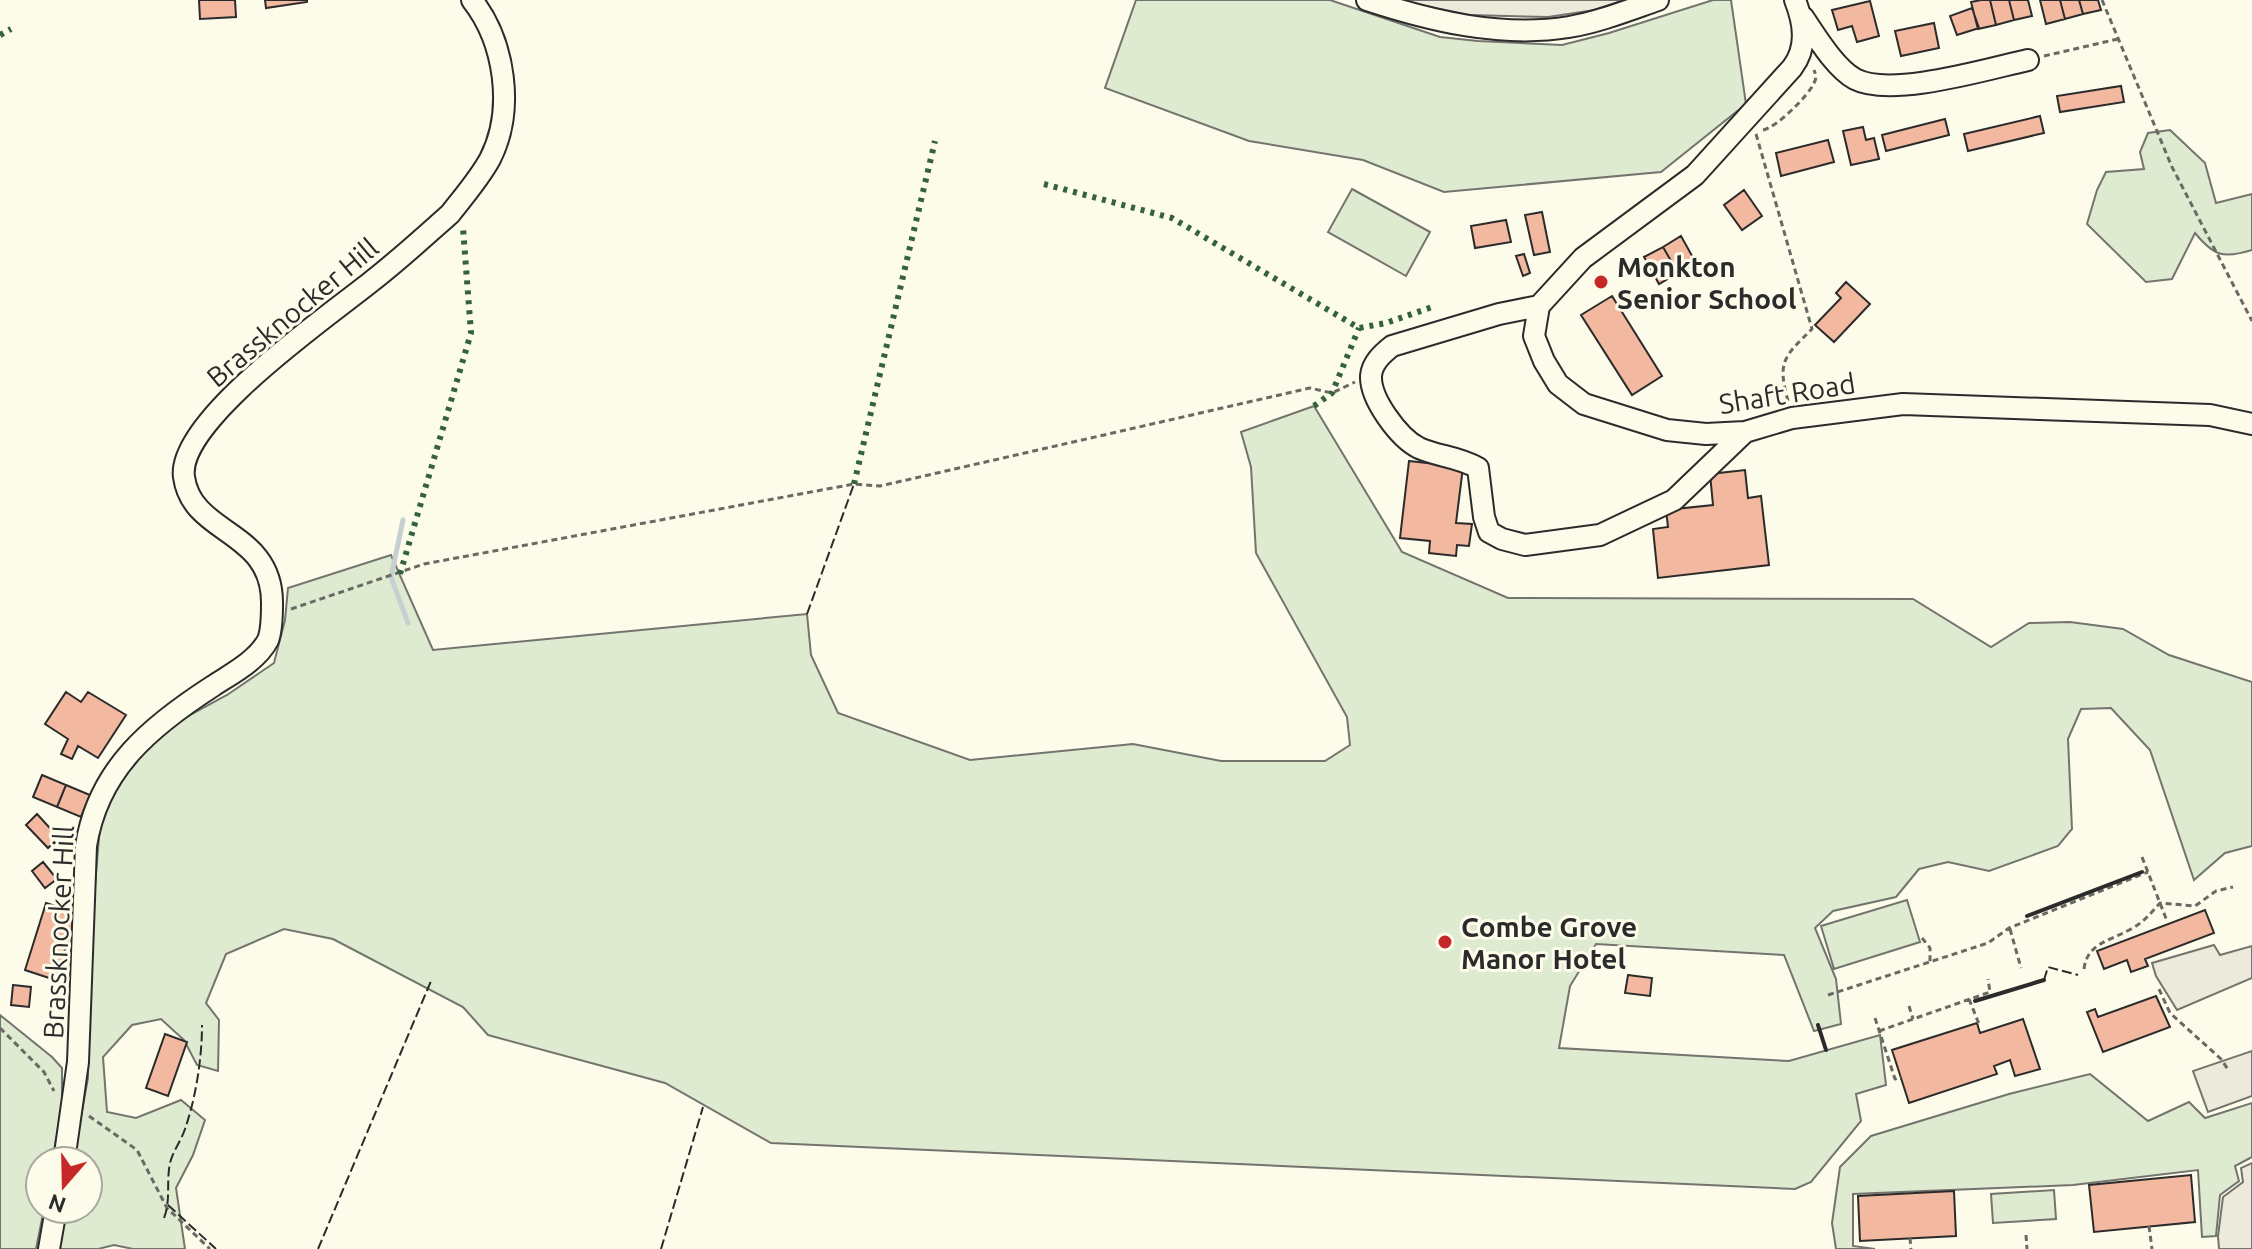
<svg xmlns="http://www.w3.org/2000/svg" width="2252" height="1249" font-family="Ubuntu,sans-serif">
	<rect width="100%" height="100%" fill="#fdfbea"/>
	<!-- green -->
	<path fill="#deebd1" stroke="#74746e" stroke-width="2" d="M1136,0H1330L1440,37L1478,41L1562,45L1609,33L1713,0H1731L1746,104L1661,172L1444,192L1363,160L1249,141L1105,88Z
		M2170,130L2205,163L2216,203L2252,194V250C2223,259 2214,256 2195,233L2172,279L2146,282L2087,224L2097,190L2106,172L2144,169L2140,152L2148,133Z
		M1352,189L1430,232L1406,276L1328,232Z
		M1314,406L1402,552L1508,598L1913,599L1991,647L2029,623L2070,622L2123,629L2169,655L2252,682V846L2225,853L2194,880L2150,750L2111,708L2081,709L2068,739L2072,829L2058,846L1989,871L1948,862L1919,869L1896,897L1833,911L1815,928L1836,979L1841,1024L1814,1031L1784,955L1596,944L1570,986L1559,1048L1789,1061L1880,1035L1886,1085L1856,1094L1861,1121L1811,1182L1795,1189L771,1143L665,1083L488,1035L463,1007L333,939L284,929L226,954L206,1003L219,1020L218,1071L197,1065L184,1040L161,1019L132,1025L103,1057L107,1112L136,1118L181,1100L205,1120L193,1155L176,1188L185,1249H133L114,1245L98,1249H58L65,1209H88V1161H73L88,1078L89,955L100,826L121,775L157,738L177,722L227,695L274,663L285,620L288,588L391,555L433,650L807,614L811,655L838,713L970,760L1133,744L1221,761H1325L1350,745L1347,717L1256,553L1251,467L1241,432Z
		M1907,900L1920,942L1834,969L1821,926Z
		M0,1015L52,1057L62,1068V1108L52,1161H40V1209H44L36,1249H0Z
		M2090,1074L2148,1121L2189,1102L2205,1118L2252,1103V1157L2235,1166L2239,1181L2220,1195L2216,1236L2202,1237L2198,1170L2073,1185L1853,1194V1246L1875,1249H1836L1832,1223L1840,1167L1871,1136L2009,1094Z
		M2054,1190L2056,1219L1993,1223L1991,1194Z"/>
	<!-- parking -->
	<path fill="#eceadb" stroke="#74746e" stroke-width="2" d="M1397,0H1624L1595,10L1548,17L1469,15Z
		M2214,945L2220,955L2252,946V978L2177,1010L2156,976L2152,963Z
		M2252,1051V1096L2208,1112L2193,1071Z
		M2252,1163V1249H2219L2218,1236L2223,1197L2243,1182L2241,1168Z"/>
	<g fill="none" stroke-linecap="round" stroke-linejoin="round">
		<!-- stream -->
		<path stroke="#c7d0d0" stroke-width="5" d="M403,520L391,577L408,623"/>
	</g>
	<!-- building -->
	<path fill="#f2b8a0" stroke="#2b2b2b" stroke-width="2" d="M199,0H235L236,17L200,19Z
		M265,0H307V2L266,8Z
		M1981,0H1990L1996,25L1978,29L1971,2Z
		M1990,0H2009L2014,20L1996,25Z
		M2009,0H2028L2032,16L2014,20Z
		M2040,0H2060L2065,19L2046,24Z
		M2060,0H2079L2083,14L2065,19Z
		M2079,0H2098L2101,10L2083,14Z
		M1870,1L1879,36L1857,42L1852,26L1838,30L1832,10Z
		M1972,8L1979,28L1957,35L1950,16Z
		M1934,23L1939,48L1901,56L1895,31Z
		M2121,86L2124,102L2060,112L2057,96Z
		M2040,116L2044,133L1968,151L1964,134Z
		M1945,119L1949,135L1886,151L1882,135Z
		M1863,127L1866,140L1874,138L1879,159L1851,165L1843,131Z
		M1828,140L1834,162L1781,176L1776,153Z
		M1744,190L1762,216L1742,230L1724,205Z
		M1542,212L1550,252L1534,255L1525,215Z
		M1506,220L1511,242L1475,248L1471,226Z
		M1681,236L1696,263L1678,273L1663,247Z
		M1663,247L1678,273L1659,284L1644,257Z
		M1524,254L1530,273L1523,276L1516,256Z
		M1846,282L1870,304L1834,342L1815,325L1841,298L1836,293Z
		M1612,296L1662,376L1632,395L1581,315Z
		M1409,461L1463,467L1456,523L1472,524L1469,546L1457,545L1456,556L1429,553L1430,541L1400,538Z
		M1745,470L1748,498L1761,496L1769,565L1658,578L1653,529L1668,527L1666,510L1713,505L1710,474Z
		M66,692L81,702L88,692L126,715L98,758L78,746L72,759L61,754L68,739L45,724Z
		M42,775L66,785L57,807L33,797Z
		M66,785L90,795L81,817L57,807Z
		M37,814L59,838L48,848L26,825Z
		M70,833L83,837L78,855L65,851Z
		M43,862L57,879L45,888L32,871Z
		M46,903L77,913L55,980L25,970Z
		M2205,910L2214,933L2145,959L2148,966L2131,972L2127,960L2104,969L2097,951Z
		M1628,975L1652,978L1650,996L1625,993Z
		M13,985L31,987L29,1007L11,1005Z
		M2156,996L2170,1027L2103,1052L2087,1012L2095,1009L2098,1017Z
		M2023,1019L2040,1069L2015,1076L2010,1060L1994,1066L1997,1074L1909,1103L1892,1050L1977,1023L1980,1033Z
		M165,1034L187,1042L168,1096L146,1088Z
		M2191,1175L2195,1222L2094,1232L2089,1185Z
		M1954,1191L1956,1236L1860,1241L1858,1196Z"/>
	<g fill="none" stroke-linecap="round" stroke-linejoin="round">
		<!-- minor casing -->
		<g stroke="#2b2b2b" stroke-width="24">
			<path id="minor" d="M1367,0C1431,21 1501,38 1569,27C1599,22 1629,10 1658,0
				M1795,0C1804,23 1808,47 1792,68L1695,175L1583,258L1539,306L1534,336L1544,361L1558,384L1584,404L1667,430L1706,434L1745,432L1792,418L1903,404L2210,415L2252,424
				M1803,17C1816,36 1835,68 1855,79C1891,98 1987,69 2028,60
				M1539,306L1499,314L1392,346C1382,354 1372,363 1371,376C1370,399 1399,438 1419,448C1439,457 1457,456 1478,468L1484,517L1489,532L1502,539L1525,545L1600,535L1674,500L1745,432
				M64,1161L78,1062L86,846C98,769 151,726 213,686C231,674 257,661 268,640C272,630 272,615 272,604C273,529 192,536 184,477C176,421 330,315 372,281C399,260 424,237 450,214C464,196 479,179 490,159C515,110 505,42 472,0
				M49,1249L56,1209"/>
		</g>
		<!-- path -->
		<path stroke="#6a6964" stroke-width="3" stroke-dasharray="6 4" stroke-linecap="butt" d="M2102,0L2172,167L2252,321
			M2044,56L2118,39
			M1763,130C1776,128 1809,95 1814,83C1817,77 1816,76 1814,70
			M1756,134L1812,329C1784,357 1777,361 1788,401
			M291,609L424,564L854,484L880,486L1310,388L1332,393L1355,382
			M2142,857L2167,921
			M2010,929L2021,968
			M1922,938L1930,948V962
			M2084,969C2087,943 2110,941 2131,929C2143,923 2151,913 2160,903L2195,906L2216,891L2233,887
			M2159,989L2170,1013L2221,1059L2229,1071
			M1828,995L1988,943L2009,928L2148,872
			M1969,999L1979,1024
			M1909,1006L1913,1019
			M1875,1018L1895,1079L1901,1077
			M0,1028L44,1072L54,1091
			M1879,1031L1990,992L1988,979
			M89,1116L137,1150L167,1208L210,1249
			M2149,1226L2152,1249
			M2026,1235L2027,1249
			M1910,1238L1911,1249"/>
		<!-- minor -->
		<use href="#minor" stroke="#fdfbea" stroke-width="20"/>
		<!-- hedge -->
		<path stroke="#34623c" stroke-width="6" stroke-dasharray="4 6" stroke-linecap="butt" d="M0,35L11,29
			M1044,184L1172,218L1359,328L1386,323L1432,307
			M1314,406L1332,393L1359,328
			M854,484L935,141
			M400,574L471,333L463,228"/>
		<!-- fence -->
		<path stroke="#2b2b2b" stroke-width="2" stroke-dasharray="10 4" stroke-linecap="butt" d="M807,614L854,484
			M2044,980L2048,967L2078,975
			M168,1205L216,1249
			M164,1218C171,1200 166,1182 170,1163C173,1151 181,1141 185,1129C196,1097 202,1058 202,1025
			M318,1249L431,981
			M661,1249L703,1107"/>
		<!-- wall -->
		<path stroke="#2b2b2b" stroke-width="4" d="M2027,916L2142,872
			M1975,1001L2044,980
			M1818,1025L1826,1050"/>
	</g>
	<!-- markers -->
	<g fill="#c62828" stroke="#fdfbea" stroke-width="3">
		<circle cx="1601" cy="282" r="8"/>
		<circle cx="1445" cy="942" r="8"/>
	</g>
	<g text-anchor="middle" dominant-baseline="central" stroke-width="6" stroke-linejoin="round" paint-order="stroke">
		<!-- poi labels -->
		<g font-size="28" font-weight="bold" fill="#2b2b2b" stroke="#fdfbea" text-anchor="start">
			<text x="1617" y="266">Monkton<tspan x="1617" dy="32">Senior School</tspan></text>
			<text x="1461" y="926">Combe Grove<tspan x="1461" dy="32">Manor Hotel</tspan></text>
		</g>
		<!-- street labels -->
		<g font-size="28" fill="#2b2b2b" stroke="#fdfbea">
			<text transform="translate(292 312) rotate(-40)">Brassknocker Hill</text>
			<text transform="translate(1787 393) rotate(-9)">Shaft Road</text>
			<text transform="translate(58 932) rotate(-87)">Brassknocker Hill</text>
		</g>
	</g>
	<!-- north arrow -->
	<g transform="translate(64 1185) rotate(200)"><circle r="38" fill="#fdfbea" stroke="#a9a89e" stroke-width="2"/>
	<path d="M0-6L14 30L0 20L-14 30Z" fill="#c62828"/>
	<text y="-12" font-size="22" font-weight="bold" text-anchor="middle" fill="#2b2b2b">N</text>
	</g>
</svg>
